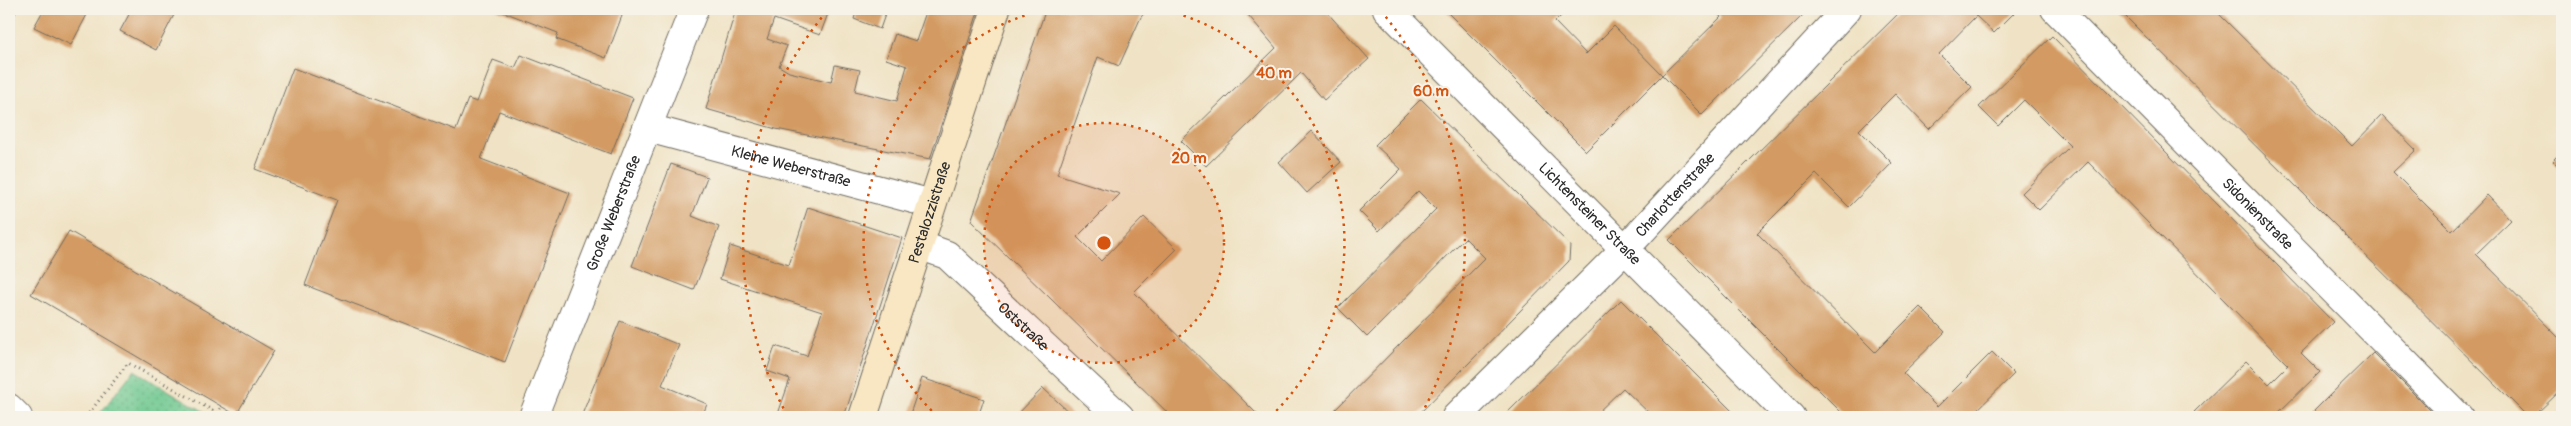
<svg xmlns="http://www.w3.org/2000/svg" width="2571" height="426" font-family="Pangolin,sans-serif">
	<defs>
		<pattern id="park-dots" width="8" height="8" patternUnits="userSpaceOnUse" patternTransform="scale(1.25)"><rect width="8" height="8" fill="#6ec890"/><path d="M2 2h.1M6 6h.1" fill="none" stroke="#5ba376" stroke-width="1.8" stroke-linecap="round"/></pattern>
	</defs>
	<rect width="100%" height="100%" fill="#f7f3e8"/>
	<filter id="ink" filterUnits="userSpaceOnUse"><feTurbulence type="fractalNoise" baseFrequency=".02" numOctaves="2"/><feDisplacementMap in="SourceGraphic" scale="10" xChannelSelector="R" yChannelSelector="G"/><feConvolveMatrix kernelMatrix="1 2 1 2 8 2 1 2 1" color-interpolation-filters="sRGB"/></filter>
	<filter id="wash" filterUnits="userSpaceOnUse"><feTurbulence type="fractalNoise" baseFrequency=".0096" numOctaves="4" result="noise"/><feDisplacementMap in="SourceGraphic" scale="20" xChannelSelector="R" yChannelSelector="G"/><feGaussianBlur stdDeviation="1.12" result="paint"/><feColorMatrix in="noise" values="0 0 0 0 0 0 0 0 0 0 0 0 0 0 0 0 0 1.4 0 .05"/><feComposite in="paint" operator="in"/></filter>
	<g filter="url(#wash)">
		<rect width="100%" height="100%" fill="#f0e3c5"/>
		<!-- park -->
		<path fill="url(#park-dots)" stroke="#4c7a5e" d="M134,370L213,417H97Z"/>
		<g id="blocks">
			<!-- building -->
			<path fill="#d39b63" d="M9,9H17L9,27Z
				M44,9H90L71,45L34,27Z
				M132,9H177L156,50L120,31Z
				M496,9H613L623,13L606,58L556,39L558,33Z
				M736,9H821L829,11L820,35L774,19L767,39L787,46L779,66L789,72L831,82L835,65L860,70L855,91L897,101L907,66L886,59L895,34L916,41L927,9H979L930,159L776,129L706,109Z
				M857,9H887L880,29L854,19Z
				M1046,9H1148L1141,17L1119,66L1098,57L1057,174L1120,194L1077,237L1101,261L1144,217L1177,249L1134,292L1260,417H1172L971,221Z
				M1243,9H1324L1369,59L1324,100L1301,73L1206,166L1181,141L1276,48Z
				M1444,9H1568L1555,22L1586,54L1614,26L1662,75L1721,17L1712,9H1809L1702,115L1662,75L1586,151Z
				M1903,9H2018L1994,33L1976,16L1939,54L1972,87L1929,129L1895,94L1859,130L1892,163L1849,207L1816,174L1757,233L1875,352L1920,307L1945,332L1903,373L1937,407L1992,352L2014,374L1970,417H1866L1862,414L1859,417H1846L1669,240Z
				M2118,9H2214L2352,146L2382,115L2416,150L2393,172L2452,231L2487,195L2511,220L2476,254L2562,341V389L2533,417H2528Z
				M2052,36L2333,322L2301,353L2320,372L2274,417H2200L2194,412L2246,361L2269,384L2288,365L2088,162L2039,210L2022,193L2070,146L2024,100L1998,126L1979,107Z
				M521,55L633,98L611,154L499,111L481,159L570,193L505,362L305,285L337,200L255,169L293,68L456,130L468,99L477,102L493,60L515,68Z
				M1421,99L1570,245L1569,261L1416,417H1328L1485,258L1465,238L1367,337L1338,308L1436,209L1418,191L1379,231L1359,211L1401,169L1375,145Z
				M1312,131L1341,162L1307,193L1279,162Z
				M2562,152V170L2553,161Z
				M671,164L707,177L692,216L719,227L694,290L632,266Z
				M808,207L902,238L844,417H777L790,379L767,371L775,346L807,356L822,312L720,279L730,246L789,265Z
				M69,231L274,351L236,415L31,294Z
				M1621,300L1738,417H1653L1623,388L1593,417H1503Z
				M620,321L679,345L662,385L707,404L702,417H581Z
				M2373,353L2437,417H2308L2328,397Z
				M922,378L984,399L978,417H909Z
				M1043,388L1074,417H1015Z"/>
		</g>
	</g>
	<g filter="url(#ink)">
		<use href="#blocks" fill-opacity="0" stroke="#706b61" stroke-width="1"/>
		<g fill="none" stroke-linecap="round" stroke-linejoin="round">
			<!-- street casing -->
			<g stroke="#706b61" stroke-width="30">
				<g id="street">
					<path id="s1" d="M1387,9L1791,417"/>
					<path id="s2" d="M2055,9L2459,417"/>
					<path id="s3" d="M648,128L932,204"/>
					<path id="s4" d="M919,245L947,255L1120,417"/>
					<path d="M9,408L18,417"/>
					<path id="s5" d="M533,417L694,9"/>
					<path id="s6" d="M1456,417L1625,249L1847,9"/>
				</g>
			</g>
			<!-- secondary casing -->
			<g stroke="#706b61" stroke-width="30">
				<g id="secondary">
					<path id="s7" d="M863,417L996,9"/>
				</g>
			</g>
			<!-- path -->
			<path stroke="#706b61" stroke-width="3" stroke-dasharray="1 4" stroke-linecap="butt" d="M86,417L128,363L217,413
				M214,417L222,406"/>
			<!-- street -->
			<use href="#street" stroke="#fff" stroke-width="28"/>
			<!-- secondary -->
			<use href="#secondary" stroke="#f9e7c3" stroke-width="28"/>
		</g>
	</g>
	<!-- distance rings -->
	<circle cx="1104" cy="243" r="120" fill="#d5540f" fill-opacity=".12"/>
	<g fill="none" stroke="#d5540f" stroke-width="2.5" stroke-dasharray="2.5 5">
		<circle cx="1104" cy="243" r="120"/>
		<path d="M937 416A241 241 0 0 1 1046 9M1162 9A241 241 0 0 1 1271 416"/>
		<path d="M787 415A361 361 0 0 1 827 11M1381 11A361 361 0 0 1 1421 415"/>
	</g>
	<g text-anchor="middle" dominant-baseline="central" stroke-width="4" stroke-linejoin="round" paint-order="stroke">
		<!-- street labels -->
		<g font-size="15" fill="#2b2b2b" stroke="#f7f3e8">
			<text stroke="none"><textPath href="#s3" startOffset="148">Kleine Weberstraße</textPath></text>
			<text stroke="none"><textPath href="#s6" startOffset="312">Charlottenstraße</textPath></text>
			<text stroke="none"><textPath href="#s5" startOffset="219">Große Weberstraße</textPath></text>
			<text stroke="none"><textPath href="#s7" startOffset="215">Pestalozzistraße</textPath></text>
			<text stroke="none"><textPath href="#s1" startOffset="288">Lichtensteiner Straße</textPath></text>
			<text stroke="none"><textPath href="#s2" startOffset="288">Sidonienstraße</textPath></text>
			<text stroke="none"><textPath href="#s4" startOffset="134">Oststraße</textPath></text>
		</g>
	</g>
	<circle cx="1104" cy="243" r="8" fill="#d5540f" stroke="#f7f3e8" stroke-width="2.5"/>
	<g font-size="15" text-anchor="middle" font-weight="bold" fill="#d5540f" stroke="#f7f3e8" stroke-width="4" stroke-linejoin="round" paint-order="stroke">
		<text x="1274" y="78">40 m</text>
		<text x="1431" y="96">60 m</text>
		<text x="1189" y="163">20 m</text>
	</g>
	<!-- margin -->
	<rect width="2571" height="426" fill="none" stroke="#f7f3e8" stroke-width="30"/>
</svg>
